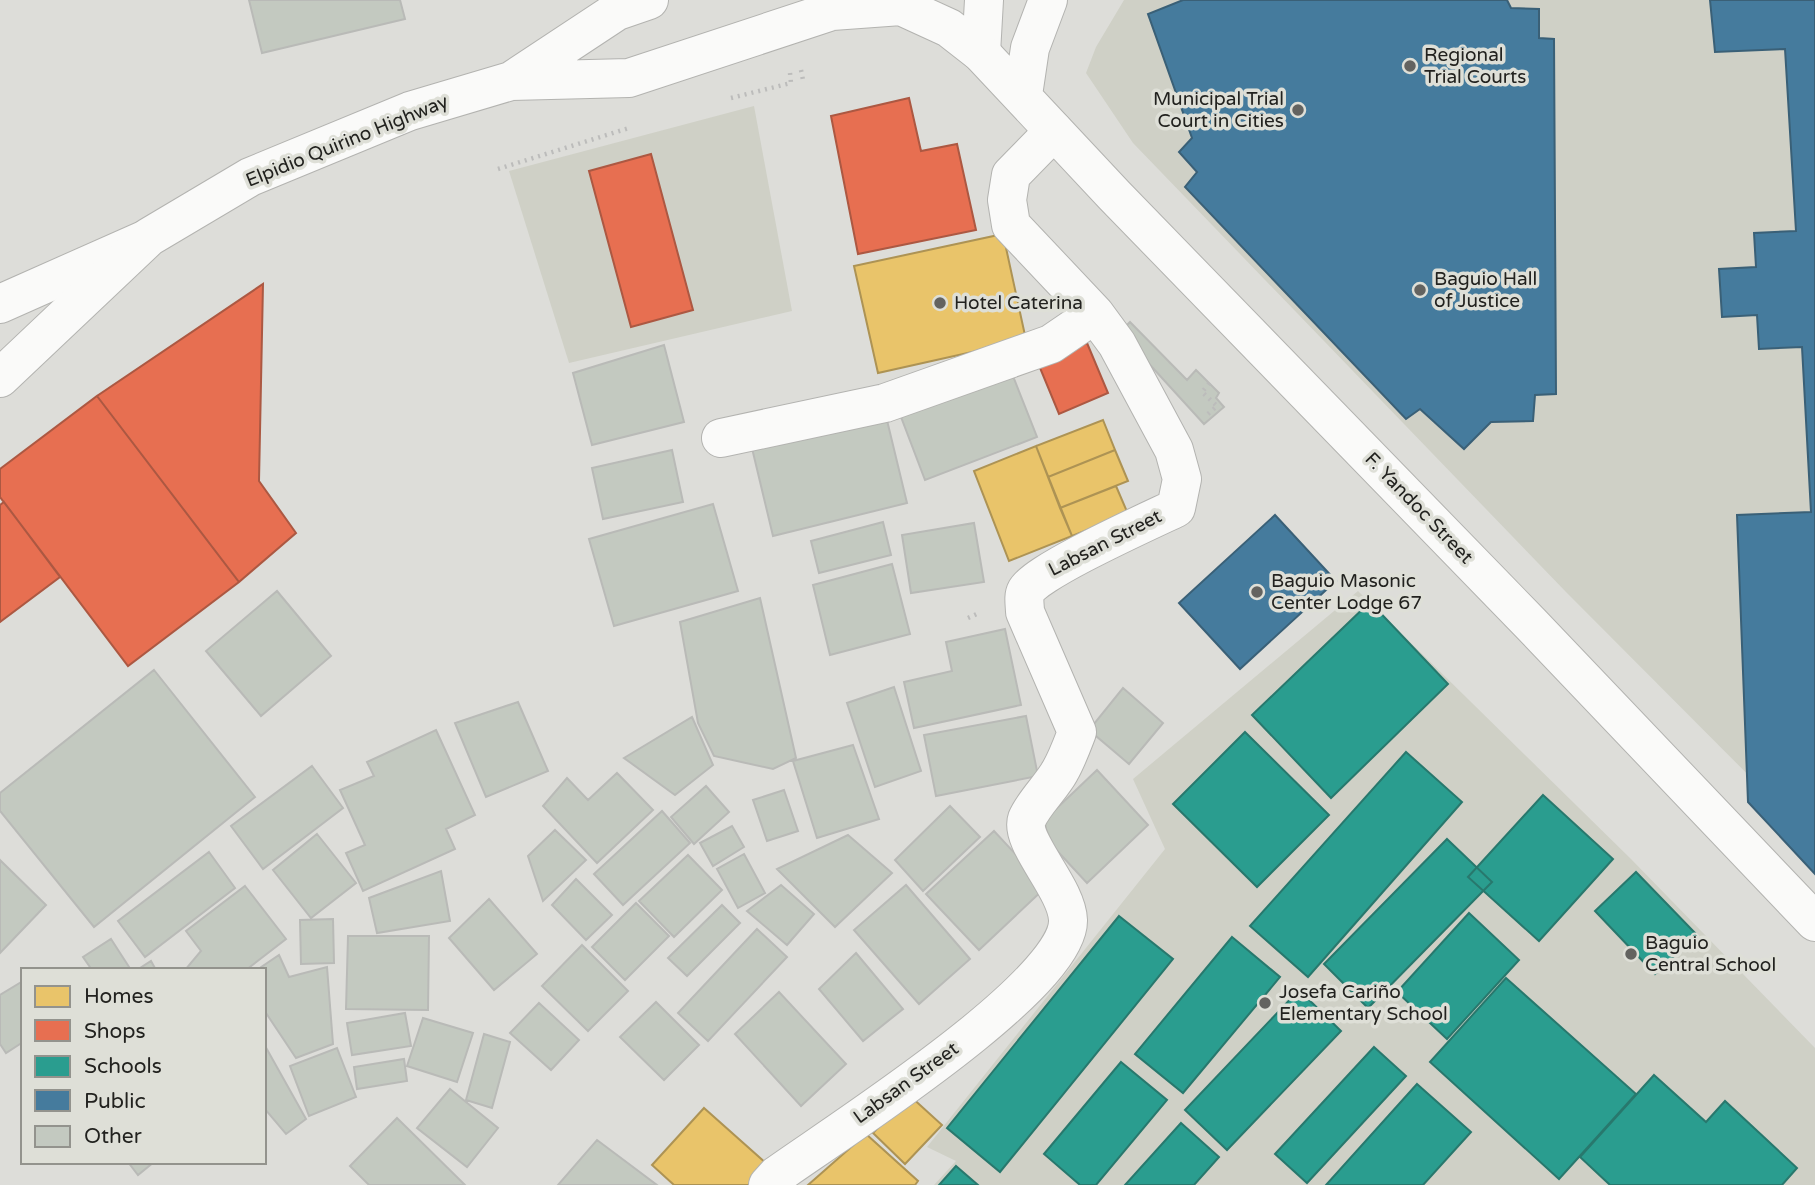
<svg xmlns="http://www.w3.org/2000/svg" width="1815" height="1185" font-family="'Varela Round',sans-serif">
	<rect width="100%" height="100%" fill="#ddddd9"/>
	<!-- built -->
	<path fill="#cfd0c6" d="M1124,0H1815V842L1566,592L1133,143L1086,73L1096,47Z
		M754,106L792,311L569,363L509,171Z
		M1358,591L1631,859L1815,1048V1185H934L956,1161L927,1147L1165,849L1133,779Z"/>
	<!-- homes -->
	<path fill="#e9c46a" stroke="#ad9354" stroke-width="2" d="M1003,234L1026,340L878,373L854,266Z
		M1103,420L1115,450L1048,477L1036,446Z
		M1036,446L1072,536L1009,561L974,471Z
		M1115,450L1128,481L1060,508L1048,477Z
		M1116,486L1128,514L1072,536L1060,508Z
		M909,1095L942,1125L905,1164L873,1133Z
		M704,1108L768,1165L749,1185H674L652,1165Z
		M866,1134L918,1181L915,1185H808Z"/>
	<!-- shops -->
	<path fill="#e76f51" stroke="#ac5842" stroke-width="2" d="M909,98L921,151L957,144L976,230L858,254L831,116Z
		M651,154L693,310L631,327L589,171Z
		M263,284L259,481L296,533L239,582L97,396Z
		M1087,343L1108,393L1059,414L1038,363Z
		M97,396L239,582L128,666L0,497V469Z
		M4,502L60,577L0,622V505Z"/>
	<!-- schools -->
	<path fill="#2a9d8f" stroke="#28786d" stroke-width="2" d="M1370,602L1448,684L1331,798L1252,715Z
		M1245,732L1329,815L1257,887L1173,804Z
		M1406,752L1462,802L1308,977L1250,926Z
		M1543,795L1613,859L1539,941L1468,877Z
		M1447,839L1492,882L1368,1008L1324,964Z
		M1636,872L1697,935L1655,974L1595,911Z
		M1469,913L1519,960L1447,1039L1397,992Z
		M1119,916L1173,959L1000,1172L947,1128Z
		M1232,937L1280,977L1183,1093L1135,1054Z
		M1506,978L1636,1094L1559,1179L1430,1062Z
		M1299,990L1341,1031L1227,1150L1185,1110Z
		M1374,1047L1406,1076L1307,1183L1275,1154Z
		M1121,1062L1167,1100L1096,1185H1080L1044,1154Z
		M1654,1075L1706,1122L1725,1101L1797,1168L1782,1185H1610L1580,1157Z
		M1417,1084L1471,1132L1423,1185H1326Z
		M1181,1123L1219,1157L1194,1185H1125Z
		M956,1166L978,1185H939Z"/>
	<!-- public -->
	<path fill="#457b9d" stroke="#3a6077" stroke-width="2" d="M1183,0H1507L1511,8L1539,9V38L1554,39L1556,394L1535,395L1533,421L1491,422L1464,449L1420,409L1406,419L1185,187L1197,172L1179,152L1192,138L1148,14Z
		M1710,0H1815V874L1748,802L1737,515L1811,512L1802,347L1759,349L1757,315L1722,317L1719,269L1756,267L1754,233L1796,231L1785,49L1715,52Z
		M1275,515L1336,581L1240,669L1179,603Z"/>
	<!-- building -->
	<path fill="#c3c9c0" stroke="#b9bab7" stroke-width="2" d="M249,0H400L405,19L262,53Z
		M1130,322L1187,380L1196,370L1219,393L1216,398L1224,407L1204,424L1120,332Z
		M664,345L684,422L592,445L573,373Z
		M1009,366L1037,437L925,480L898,409Z
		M885,412L907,503L773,536L751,444Z
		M672,450L683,502L603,519L592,468Z
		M713,504L738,591L614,626L589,539Z
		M883,522L891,555L819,573L811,541Z
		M974,523L984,582L911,593L902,535Z
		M892,564L910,634L830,655L813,585Z
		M277,591L331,656L261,716L206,651Z
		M760,598L796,758L773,769L714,756L698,723L680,622Z
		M1005,629L1021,705L914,728L904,682L952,671L946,642Z
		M154,670L255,797L94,927L0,811V793Z
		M894,687L921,771L875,787L847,703Z
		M1123,688L1163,723L1129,764L1089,730Z
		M518,702L548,771L486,797L455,723Z
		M1026,716L1038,776L936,796L924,735Z
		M692,717L713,765L675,795L624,758Z
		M436,730L475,815L446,829L455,849L363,891L346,853L365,845L340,790L374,776L367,762Z
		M853,745L879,819L817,838L793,761Z
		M312,766L343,808L263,869L231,826Z
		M1097,770L1148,825L1087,883L1036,828Z
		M617,773L653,810L597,863L543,806L567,778L588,800Z
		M706,786L729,812L694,844L671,817Z
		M784,790L798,831L767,841L753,800Z
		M950,806L980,837L923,891L895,860Z
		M662,811L690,843L623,905L594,874Z
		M732,826L744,847L713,866L700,843Z
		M555,830L586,860L543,901L528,856Z
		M994,831L1046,887L979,950L926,894Z
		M317,834L356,883L311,918L273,870Z
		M848,835L892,873L835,927L777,869Z
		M209,852L235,888L145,957L118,921Z
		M744,854L765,893L738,908L717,869Z
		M688,855L722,890L674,937L639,901Z
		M0,860L46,905L0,953Z
		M441,871L450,921L377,933L369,898Z
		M576,879L612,915L586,940L552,905Z
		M781,885L814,914L787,945L747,911Z
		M906,885L970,959L919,1004L854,930Z
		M245,886L286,939L246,970H185L201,951L186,931Z
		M489,899L537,954L494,990L449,938Z
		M636,903L669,936L625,980L592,947Z
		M722,905L740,923L687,976L668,958Z
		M333,919L334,963L301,964L300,920Z
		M757,929L787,957L708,1041L678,1013Z
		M348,936H429L428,1010L346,1009Z
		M111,939L131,970H92L83,957Z
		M582,945L628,991L588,1031L542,986Z
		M856,953L903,1009L863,1041L819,989Z
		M279,955L289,977L327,967L333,1044L296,1058L264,1010V970H257Z
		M151,961L156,970H137Z
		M23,981V1042L6,1053L0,1044V995Z
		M779,992L846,1064L801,1106L735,1034Z
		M656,1002L699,1045L664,1080L620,1037Z
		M539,1003L579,1040L551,1070L510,1033Z
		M405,1013L411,1046L352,1055L347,1023Z
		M423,1018L473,1033L457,1082L407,1066Z
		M484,1034L510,1042L492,1108L466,1100Z
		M264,1044L306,1119L286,1134L264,1108Z
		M337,1048L356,1097L309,1116L290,1066Z
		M404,1059L407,1081L357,1089L354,1067Z
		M450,1089L498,1128L467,1167L417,1128Z
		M397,1118L465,1185H369L350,1166Z
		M597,1140L657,1185H558Z
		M128,1162H154L138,1175Z"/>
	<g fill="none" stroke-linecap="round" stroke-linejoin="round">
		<!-- minor casing -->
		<g stroke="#b3b3b0" stroke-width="40">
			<path id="minor" d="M981,53L984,0
				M721,438L885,403L1051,344L1095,314
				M768,1185L777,1175C831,1136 1070,985 1068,920C1067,888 1019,842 1027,819C1033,804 1052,786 1060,771C1067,759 1072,745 1077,732L1025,612C1025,606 1023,596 1026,591C1035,572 1151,520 1176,508L1182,479L1174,450L1117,344L1095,314L1011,225L1007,200L1011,175L1054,131"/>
		</g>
		<!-- major casing -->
		<g stroke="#b3b3b0" stroke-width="40">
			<path id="major" d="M0,304L144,240"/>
		</g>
		<!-- highway casing -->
		<g stroke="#b3b3b0" stroke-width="40">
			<path id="highway" d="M511,81L617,11L649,0
				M1023,95L1030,48L1048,0
				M0,378L149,237L250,177L410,111L511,81L629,78L832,11L901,6L949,28L981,53L1115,196L1530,623L1815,922"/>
		</g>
		<!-- path -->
		<path stroke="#bcbcbb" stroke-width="4.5" stroke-dasharray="2 5" stroke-linecap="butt" d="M801,70L803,80
			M731,98L791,83L790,73
			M498,169L629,128
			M1208,414L1217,406L1202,392L1211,381
			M968,618L979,613"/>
		<!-- minor -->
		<use href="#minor" stroke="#fafaf9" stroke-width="38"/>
		<!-- major -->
		<use href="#major" stroke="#fafaf9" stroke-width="38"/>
		<!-- highway -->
		<use href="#highway" stroke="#fafaf9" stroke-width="38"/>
	</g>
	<!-- markers -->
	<g fill="#636360" stroke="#dedfd7" stroke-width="2.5">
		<circle cx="1410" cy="66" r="7"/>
		<circle cx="1298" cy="110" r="7"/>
		<circle cx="1420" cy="290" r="7"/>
		<circle cx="940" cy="303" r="7"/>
		<circle cx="1257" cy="592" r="7"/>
		<circle cx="1631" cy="954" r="7"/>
		<circle cx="1265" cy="1003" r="7"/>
	</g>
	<g text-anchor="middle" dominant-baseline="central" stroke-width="7" stroke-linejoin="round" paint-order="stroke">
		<!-- poi labels -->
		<g font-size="19" fill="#22221f" stroke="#dedfd7" text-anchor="start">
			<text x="1424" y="55">Regional<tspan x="1424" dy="22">Trial Courts</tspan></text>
			<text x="1284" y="99" text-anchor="end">Municipal Trial<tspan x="1284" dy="22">Court in Cities</tspan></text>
			<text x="1434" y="279">Baguio Hall<tspan x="1434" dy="22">of Justice</tspan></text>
			<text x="954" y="303">Hotel Caterina</text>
			<text x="1271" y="581">Baguio Masonic<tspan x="1271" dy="22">Center Lodge 67</tspan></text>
			<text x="1645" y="943">Baguio<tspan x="1645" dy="22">Central School</tspan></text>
			<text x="1279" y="992">Josefa Cariño<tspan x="1279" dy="22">Elementary School</tspan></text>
		</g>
		<!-- street labels -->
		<g font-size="19" fill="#22221f" stroke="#dedfd7">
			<text transform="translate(347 141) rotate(-22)">Elpidio Quirino Highway</text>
			<text transform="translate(1419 508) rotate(46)">F. Yandoc Street</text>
			<text transform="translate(1105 543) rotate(-27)">Labsan Street</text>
			<text transform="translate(906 1083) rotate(-36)">Labsan Street</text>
		</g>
	</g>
	<!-- legend -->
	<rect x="21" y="968" width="245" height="196" fill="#dedfd7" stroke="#93938d" stroke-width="2"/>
	<rect x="35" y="986" width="35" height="21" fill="#e9c46a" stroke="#93938d" stroke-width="2"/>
	<text x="84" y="1003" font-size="21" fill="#22221f">Homes</text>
	<rect x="35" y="1020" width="35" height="21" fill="#e76f51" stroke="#93938d" stroke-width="2"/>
	<text x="84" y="1038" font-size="21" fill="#22221f">Shops</text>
	<rect x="35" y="1056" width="35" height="21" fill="#2a9d8f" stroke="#93938d" stroke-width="2"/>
	<text x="84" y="1073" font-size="21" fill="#22221f">Schools</text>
	<rect x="35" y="1090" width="35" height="21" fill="#457b9d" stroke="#93938d" stroke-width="2"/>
	<text x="84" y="1108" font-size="21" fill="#22221f">Public</text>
	<rect x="35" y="1126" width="35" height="21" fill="#c3c9c0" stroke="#93938d" stroke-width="2"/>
	<text x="84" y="1143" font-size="21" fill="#22221f">Other</text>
</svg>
